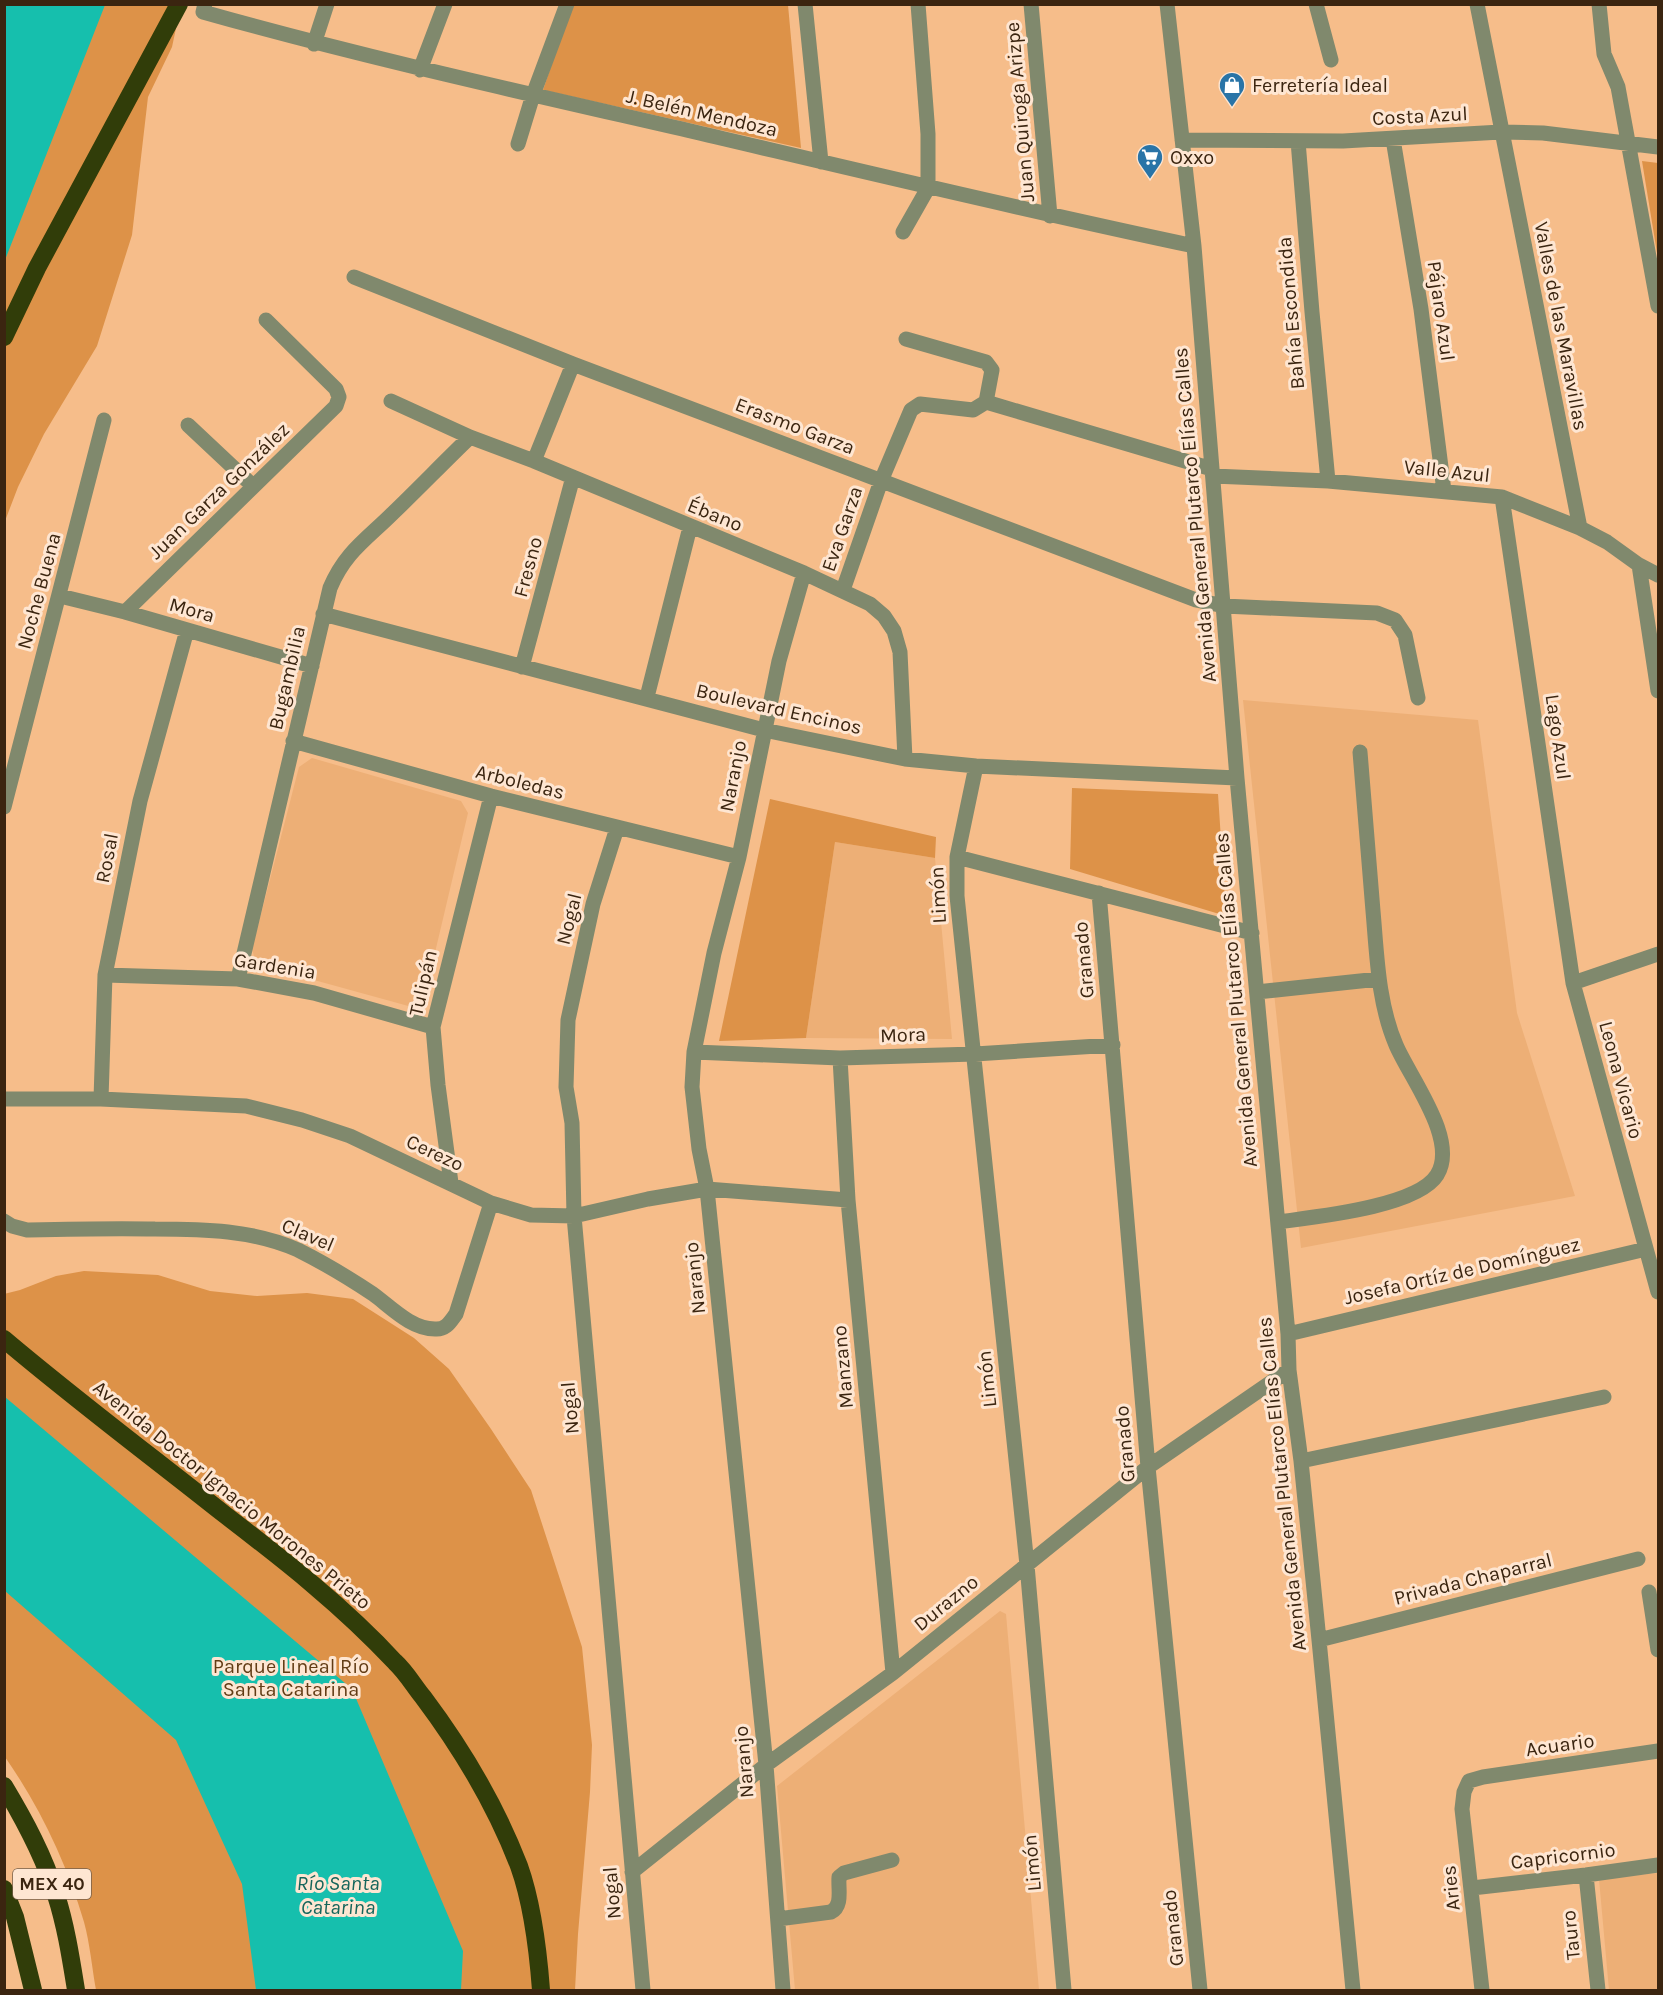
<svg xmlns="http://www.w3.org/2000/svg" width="1663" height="1995" font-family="Karla,sans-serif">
	<rect width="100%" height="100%" fill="#f6bd8a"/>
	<!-- built -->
	<path fill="#edaf76" d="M1243,700L1478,720L1517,1013L1575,1196L1301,1248Z
		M312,758L461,801L468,813L424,999L412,1007L256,964L252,949L299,767Z
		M835,842L935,858L952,1039L806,1038Z
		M1000,1611L1006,1614L1039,1990H795L777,1786Z
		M1658,1873V1990H1609L1599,1879Z"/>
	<!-- green -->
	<path fill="#dd9248" d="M5,5H181L172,47L148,97L132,235L97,346L44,434L18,487L5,521Z
		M572,5H788L801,148L543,90Z
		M1642,161L1658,163V259Z
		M1072,788L1218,794L1226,916L1070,869Z
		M770,799L936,837L935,858L835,842L806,1038L719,1041Z
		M84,1271L158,1275L210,1291L257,1296L307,1293L353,1299L414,1338L449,1369L491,1429L531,1490L582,1647L592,1745L590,1792L578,1934L575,1990H96C92,1968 90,1944 84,1922C67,1864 40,1807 5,1757L4,1294L20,1290L56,1276Z"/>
	<!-- water -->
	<path fill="#16bfad" d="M5,4L105,5L5,260L4,5Z
		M5,1397L352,1689L463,1951L461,1990H256L242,1884L176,1740L5,1591Z"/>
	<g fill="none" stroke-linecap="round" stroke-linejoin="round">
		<!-- minor -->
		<path stroke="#80896d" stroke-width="15" d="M205,4L203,12C366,58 530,94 695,132C861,171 1027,211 1194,246
			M805,4L821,162
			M1031,4L1050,216
			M1167,4L1194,246L1237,778L1288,1334L1289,1370L1301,1461L1319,1640L1353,1990
			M1316,4L1331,60
			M1477,4L1580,528
			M1599,4L1604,54L1618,87L1658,306
			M314,44L327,4
			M420,70L445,4
			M1393,139L1421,309L1444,491
			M1182,140L1343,141L1501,132L1543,133L1658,147
			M1298,141L1312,312L1328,481
			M518,144L533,95L567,4
			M903,232L928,188V134L918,4
			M354,277L573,364L1196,600L1224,606L1377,613L1395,620L1405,635L1418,698
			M391,401L470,437L534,461L804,573L870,604L884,616L894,631L900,652L905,759
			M986,402L1212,469
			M188,425L253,486
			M534,461L573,364
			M1213,476L1328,481L1502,497L1580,528L1607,542L1639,565L1658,575
			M1502,497L1573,983L1658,1292
			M1639,565L1658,691
			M843,590L881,481L911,410L920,404L973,410L986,402L992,370L986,362L906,339
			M60,596L125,612L312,666
			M125,612L336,406L339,397L336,389L266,320
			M323,614L764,730L905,759L976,766L1237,778
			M522,667L573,477
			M647,697L690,527
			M293,741L491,796L739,857
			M976,766L957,857V896L1027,1565L1064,1990
			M4,807L104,420
			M617,828L593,904L568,1020L566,1087L572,1123L574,1216L643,1990
			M957,857L1252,933
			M1099,893L1148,1467L1200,1990
			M105,975L238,979L314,993L433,1027
			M238,979L330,588C345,552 367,539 393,513C419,488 444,462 470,437
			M1573,983L1658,954
			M1257,992L1379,979
			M694,1052L840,1058L975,1054L1113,1045
			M840,1058L848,1200L893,1673
			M4,1099H101L246,1106L302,1120L350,1136L491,1203L531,1215L574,1216L648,1199L707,1189L848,1200
			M101,1099L105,975L140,801L187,630
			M451,1183L438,1085L433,1027L491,796
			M4,1221L12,1226L27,1230C70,1229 112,1228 155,1229C203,1229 254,1230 298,1250C324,1263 349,1278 373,1294C391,1307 411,1329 435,1329C446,1330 450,1322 456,1314L491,1203
			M1278,1222C1314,1217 1417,1207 1437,1175C1459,1140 1410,1078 1396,1045C1378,1003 1377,956 1373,911C1369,858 1364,805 1360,752
			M1288,1334L1646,1249
			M1301,1461L1604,1397
			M1649,1592L1658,1650
			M1319,1640L1638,1559
			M632,1872L766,1765L893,1673L1148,1467L1289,1370
			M1586,1875L1598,1990
			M1472,1888L1586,1875L1658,1865
			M778,1919L831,1912C843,1906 838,1889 839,1877L844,1873L892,1860
			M783,1990L766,1765L707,1189L699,1149L692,1087L694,1052L714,953L739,857L779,661L804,573
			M1482,1990L1462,1809L1464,1792L1469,1781L1483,1777L1658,1751"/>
		<!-- highway -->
		<path stroke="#313d09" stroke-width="18" d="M4,337L37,268L179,4
			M4,1339C76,1400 151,1456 224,1514C284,1560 343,1606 395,1662C406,1672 414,1686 423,1697C462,1749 496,1806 519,1866C533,1905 538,1950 541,1990
			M4,1786C25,1821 44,1856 56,1895C66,1926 71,1959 76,1990
			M4,1889L15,1917L33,1990"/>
	</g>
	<!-- icons -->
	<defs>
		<g id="shop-pin" transform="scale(1.35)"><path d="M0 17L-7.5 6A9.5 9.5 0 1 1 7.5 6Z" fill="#2974a7" stroke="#fee6d2"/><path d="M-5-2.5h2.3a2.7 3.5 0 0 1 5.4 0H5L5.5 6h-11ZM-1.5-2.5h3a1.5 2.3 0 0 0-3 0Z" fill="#fff"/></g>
		<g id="supermarket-pin" transform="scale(1.35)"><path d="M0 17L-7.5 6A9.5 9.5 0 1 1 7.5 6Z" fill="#2974a7" stroke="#fee6d2"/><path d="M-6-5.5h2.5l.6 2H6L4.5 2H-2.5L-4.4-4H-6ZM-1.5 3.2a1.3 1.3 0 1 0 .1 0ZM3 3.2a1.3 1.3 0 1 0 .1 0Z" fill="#fff"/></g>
	</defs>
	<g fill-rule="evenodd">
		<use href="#shop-pin" x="1232" y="85"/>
		<use href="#supermarket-pin" x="1150" y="157"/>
	</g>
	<g text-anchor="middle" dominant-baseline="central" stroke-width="6" stroke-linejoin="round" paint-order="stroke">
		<!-- shield labels -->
		<rect fill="#fee6d2" stroke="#765f4a" stroke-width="1.5" x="13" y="1869" width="78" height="30" rx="4.5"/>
		<g font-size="18" font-weight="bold" fill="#3b2510">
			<text x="52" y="1884">MEX 40</text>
		</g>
		<!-- poi labels -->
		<g font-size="20" fill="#3b2510" stroke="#fee6d2" text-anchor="start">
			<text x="1252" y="85">Ferretería Ideal</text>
			<text x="1170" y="157">Oxxo</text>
		</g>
		<!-- street labels -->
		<g font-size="20" fill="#3b2510" stroke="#fee6d2">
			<text transform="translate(1020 112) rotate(-95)">Juan Quiroga Arizpe</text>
			<text transform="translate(702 113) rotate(13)">J. Belén Mendoza</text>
			<text transform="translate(1420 116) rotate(-3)">Costa Azul</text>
			<text transform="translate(1441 311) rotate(82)">Pájaro Azul</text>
			<text transform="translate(1291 313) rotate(-95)">Bahía Escondida</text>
			<text transform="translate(1561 326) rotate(79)">Valles de las Maravillas</text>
			<text transform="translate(795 426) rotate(21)">Erasmo Garza</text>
			<text transform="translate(1447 471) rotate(6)">Valle Azul</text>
			<text transform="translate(219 491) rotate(-44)">Juan Garza González</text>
			<text transform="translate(715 515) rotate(22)">Ébano</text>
			<text transform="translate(1195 515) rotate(-95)">Avenida General Plutarco Elías Calles</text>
			<text transform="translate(842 529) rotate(-71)">Eva Garza</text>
			<text transform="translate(528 567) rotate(-75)">Fresno</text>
			<text transform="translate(39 591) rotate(-75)">Noche Buena</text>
			<text transform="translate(192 610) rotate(16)">Mora</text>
			<text transform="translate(287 678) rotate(-77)">Bugambilia</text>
			<text transform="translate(779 709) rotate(13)">Boulevard Encinos</text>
			<text transform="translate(1558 737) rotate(82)">Lago Azul</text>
			<text transform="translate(733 776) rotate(-79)">Naranjo</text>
			<text transform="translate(520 782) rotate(14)">Arboledas</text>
			<text transform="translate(107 858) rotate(-79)">Rosal</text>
			<text transform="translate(938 895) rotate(-93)">Limón</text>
			<text transform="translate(569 919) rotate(-76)">Nogal</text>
			<text transform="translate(1084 960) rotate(-95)">Granado</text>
			<text transform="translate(275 966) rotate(9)">Gardenia</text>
			<text transform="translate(423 983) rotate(-77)">Tulipán</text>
			<text transform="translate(1236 1000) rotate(-95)">Avenida General Plutarco Elías Calles</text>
			<text transform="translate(903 1035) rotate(-2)">Mora</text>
			<text transform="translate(1621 1080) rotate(75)">Leona Vicario</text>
			<text transform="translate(435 1153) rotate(25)">Cerezo</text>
			<text transform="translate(308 1235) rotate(23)">Clavel</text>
			<text transform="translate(1462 1271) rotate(-13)">Josefa Ortíz de Domínguez</text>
			<text transform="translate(695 1278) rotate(-96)">Naranjo</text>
			<text transform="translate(843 1367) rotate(-95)">Manzano</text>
			<text transform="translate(987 1379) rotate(-96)">Limón</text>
			<text transform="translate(570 1408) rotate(-95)">Nogal</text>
			<text transform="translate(1125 1444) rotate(-95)">Granado</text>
			<text transform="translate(1282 1484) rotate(-96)">Avenida General Plutarco Elías Calles</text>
			<text transform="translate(232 1495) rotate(39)">Avenida Doctor Ignacio Morones Prieto</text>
			<text transform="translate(1473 1579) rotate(-14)">Privada Chaparral</text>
			<text transform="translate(946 1603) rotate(-39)">Durazno</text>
			<text transform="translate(1560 1745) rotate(-8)">Acuario</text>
			<text transform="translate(744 1762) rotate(-95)">Naranjo</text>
			<text transform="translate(1563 1856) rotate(-7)">Capricornio</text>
			<text transform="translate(1032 1863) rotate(-95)">Limón</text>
			<text transform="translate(1451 1888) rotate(-96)">Aries</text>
			<text transform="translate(612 1893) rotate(-95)">Nogal</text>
			<text transform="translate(1173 1928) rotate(-96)">Granado</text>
			<text transform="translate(1571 1935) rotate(-96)">Tauro</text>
		</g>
		<!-- park labels -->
		<g font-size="20" fill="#623c15" stroke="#fee6d2">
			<text x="291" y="1666">Parque Lineal Río<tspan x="291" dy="23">Santa Catarina</tspan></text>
		</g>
		<!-- water labels -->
		<g font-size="21" font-style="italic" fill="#15655b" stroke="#fee6d2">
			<text x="338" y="1883">Río Santa<tspan x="338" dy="24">Catarina</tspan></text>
		</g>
	</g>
	<!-- border -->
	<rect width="1663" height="1995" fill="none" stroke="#3b2510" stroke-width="12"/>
</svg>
